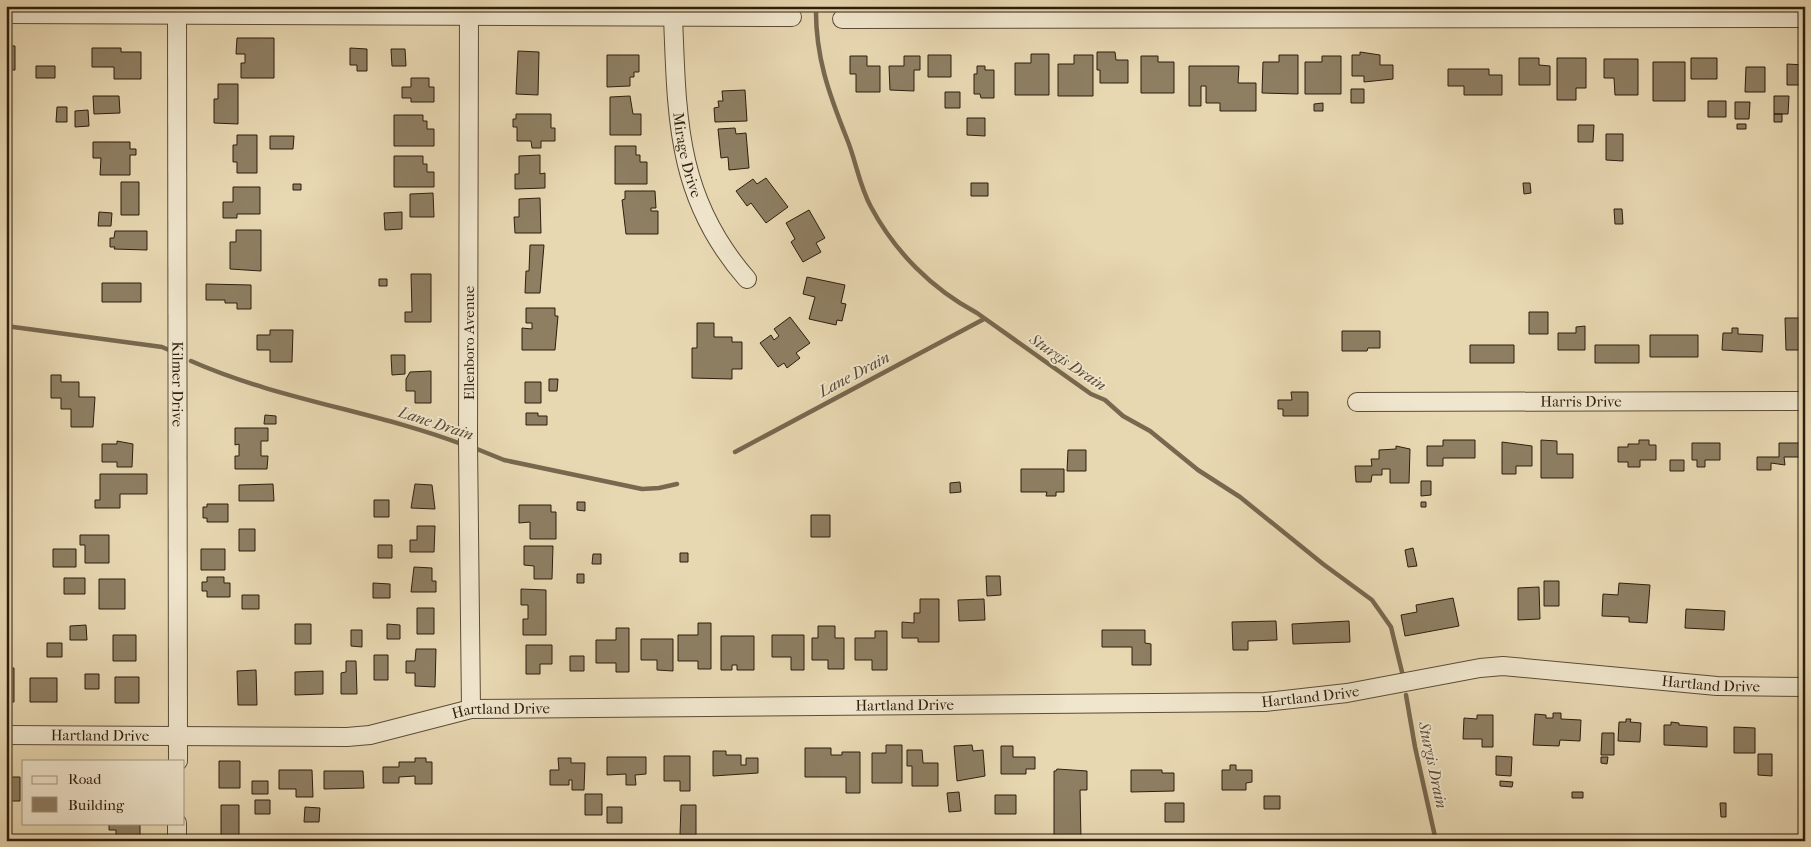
<svg xmlns="http://www.w3.org/2000/svg" width="1811" height="847" font-family="'IM FELL French Canon',serif">
	<rect width="100%" height="100%" fill="#e8d8b2"/>
	<filter id="stains"><feTurbulence type="fractalNoise" baseFrequency=".004" numOctaves="4"/><feColorMatrix values="0 0 0 0 .2 0 0 0 0 .09 0 0 0 0 .02 0 0 0 .5 -.17"/></filter>
	<radialGradient id="worn" r=".72"><stop offset=".6" stop-color="#630" stop-opacity="0"/><stop offset="1" stop-color="#630" stop-opacity=".3"/></radialGradient>
	<g fill="none" stroke-linecap="round" stroke-linejoin="round">
		<!-- stream -->
		<path stroke="#77684f" stroke-width="4.5" d="M816,6C815,56 829,94 847,139C856,161 859,185 871,207C895,252 932,289 977,313L1091,394L1105,400L1123,416L1150,431L1198,470L1240,497L1323,564L1372,600L1391,627L1402,672
			M6,326L162,347L169,350
			M191,361C279,400 375,411 464,445
			M472,447L504,460L642,489L659,488L677,484
			M735,452L984,319
			M1406,695L1415,747L1436,841"/>
	</g>
	<!-- building -->
	<path fill="#8e7f63" stroke="#2d1e0e" d="M237,38H274V78H241V63H245V54H236Z
		M6,46H15V70H6Z
		M92,48H121V52H141V79H114V67H92Z
		M350,48L367,49V71H357V65H350Z
		M391,49H405L406,66H392Z
		M518,51L539,52L538,95L516,94Z
		M1097,52H1115L1116,60H1128V83H1100V70H1097Z
		M1360,52L1380,55V65H1393V79L1364,82V76H1352V55H1360Z
		M1031,54H1049V95H1015V63H1031Z
		M607,55H639V72H634V77H630V86L607,87Z
		M928,55H951V77H928Z
		M1074,55H1093V96H1058V64H1074Z
		M1279,55H1298V94L1262,93L1263,62H1279Z
		M850,56H867V66H880V92H856V74H850Z
		M904,56H920V70H914V91L890,90L889,66H904Z
		M1141,56H1158V62H1174V93H1141Z
		M1322,56H1341V94H1305V62H1322Z
		M1519,58H1539V65L1550,66V85H1519Z
		M1557,58H1586V88H1576V100H1557Z
		M1691,58H1717V79H1691Z
		M1604,59H1638V95H1615L1614,78H1604Z
		M1653,62H1685V101H1653Z
		M1787,64L1805,65V85H1787Z
		M36,66H55V78H36Z
		M977,66H985V70H994V98H981L980,94H974V74H977Z
		M1189,66H1239L1238,83H1256V111H1220V103H1206V86H1201V106H1189Z
		M1746,67H1765V92H1745Z
		M1448,69H1489V75H1502V95H1464V86H1448Z
		M411,78H429V87H434V102H411V98H402V87H411Z
		M218,84H238V124L214,123V99H218Z
		M1351,89H1364V103H1351Z
		M745,90L747,121L715,122L714,108L719,107L718,101H723L722,91Z
		M945,92H960V108H945Z
		M93,96H119L120,113L94,114Z
		M630,96L633,114H641V135H610V97Z
		M1774,96H1789L1788,114H1774Z
		M1708,101H1726V117H1708Z
		M1735,102H1750L1749,119H1735Z
		M1323,103V111H1314V104Z
		M57,107H67V122H56Z
		M88,110L89,126L75,127V111Z
		M516,114H551V128H555V141H541V148H532L531,141H517V127H513V119H516Z
		M1774,114H1782V122H1774Z
		M394,115H423V121H427V129H434V146H394Z
		M967,118H985V136L967,135Z
		M1737,124H1746V129H1737Z
		M1578,125H1594L1593,142H1578Z
		M735,128L736,134L746,133L749,168L729,170L728,157L721,158L718,129Z
		M1606,134H1623V161L1606,160Z
		M237,135H257V173H237V162H233V145H237Z
		M270,136H294L293,149H270Z
		M93,142H130V149H136V155H130V175H100L101,158H93Z
		M615,146H636V155H640V162H647V184H615Z
		M540,155V174L545,173V188L515,189V174H519V156Z
		M394,156H423V164H427V172H434V187H394Z
		M766,178L788,207L766,223L751,203L747,206L736,191L753,179L757,184Z
		M121,182H139V215H121Z
		M971,183H988V196H971Z
		M1523,183H1530L1531,193L1524,194Z
		M293,184H301V190H293Z
		M233,187H260V214H237V218H223V202H233Z
		M625,191H655L656,208H651V211H658V234H626L622,200L625,199Z
		M433,193L434,217H410V194Z
		M540,198L541,233H515L514,217H519V199Z
		M1614,209H1622L1623,224H1615Z
		M809,210L825,238L816,243L821,252L803,262L791,242L795,239L786,223Z
		M99,212L112,213L111,226H98Z
		M402,212V229L385,230L384,213Z
		M236,230H261V271L230,269V242H236Z
		M115,231H147V250L114,249L115,247H110V238H114Z
		M530,245H544L540,293H525L526,271H529Z
		M411,274H431V322H405V312H412Z
		M807,277L845,285L841,303L846,304L842,321L837,320L836,325L809,319L815,297L803,294Z
		M379,279H387V286H379Z
		M102,283H141V302H102Z
		M206,284L251,285V309H237V303H225V300H206Z
		M526,308H555V316H558L555,350H522V328L532,329V323H526Z
		M1529,312H1548V334H1529Z
		M1801,314H1805V350H1786L1785,318H1801Z
		M790,317L810,343L796,353L800,358L787,368L784,363L778,367L760,343L771,335L774,340L779,336L774,329Z
		M697,323H714V337H732V342H742V369H732V379L692,378V348H697Z
		M1585,326V350H1558V333H1576V327Z
		M1732,328H1738V334L1763,335L1762,352L1722,350L1723,333H1732Z
		M270,330H293L292,362H270V350H257V335H270Z
		M1342,331H1380V348H1368L1367,351H1342Z
		M1650,335H1698V357H1650Z
		M1470,345H1514V363H1470Z
		M1595,345H1639V363H1595Z
		M391,355H405V374L392,375Z
		M431,371V403H415V391H406V379L410,372Z
		M51,375H61V382H79V397H95L93,427H71V409H61V398H51Z
		M549,379H558L557,391H549Z
		M525,382H541V403H525Z
		M1291,392H1308V416H1283V409H1278V400H1292Z
		M526,413H538V416H547V425H526Z
		M265,415L276,416V424H264Z
		M235,428H268V441H261V456H268L267,469H235V456H239V444L235,445Z
		M1443,440H1475V458H1443V466H1427V446H1443Z
		M1541,440L1557,441V454H1573V478H1541Z
		M1639,440H1649V445H1656V460H1640V467H1628V462H1618V447H1628V444H1639Z
		M117,441L133,444L132,467H117V462H102V444H117Z
		M1502,442L1532,446V466H1516V474H1502Z
		M1692,443H1720V460H1705V467H1697V460H1692Z
		M1779,443H1805V457H1784L1785,465L1771,463V470H1757V457H1779Z
		M1396,446L1410,449L1409,483H1390V469H1382V475H1372L1371,482H1356L1355,466H1372L1371,459H1379V450L1396,449Z
		M1068,450H1086V471H1067Z
		M1670,460H1684V471H1670Z
		M1021,469H1064V492H1056V496H1046L1047,492H1021Z
		M100,474H147V494H120V508H95V500H100Z
		M1421,481H1431V495L1421,496Z
		M960,482L961,492L950,493V483Z
		M273,484L274,501H239V485Z
		M415,484L432,485L435,509L411,508Z
		M374,500H389V517H374Z
		M577,502H585V511L577,510Z
		M1421,502H1426V507H1421Z
		M207,504H228V522H207V518H203V507H207Z
		M519,505H551V512H556V539H530V522L519,523Z
		M811,515H830V537H811Z
		M417,526H435L434,552H410V540H417Z
		M239,529H255V551H239Z
		M80,535H109V563H85V545H80Z
		M378,545H392V558H378Z
		M524,546H553L552,579H534V566L524,565Z
		M1413,548L1417,566L1408,567L1405,550Z
		M53,549H76V567H53Z
		M201,549H225V570H201Z
		M680,553H688V562H680Z
		M593,554H601V564H592Z
		M414,567L432,568V581H436V592H411Z
		M577,574H584V583H577Z
		M986,576H1000L1001,595L987,596Z
		M207,577H224V583H230V597H207V591H202V582H207Z
		M64,578H85V594H64Z
		M99,579H125V609H99Z
		M1544,581H1559V606H1544Z
		M373,583L390,584V598H373Z
		M1619,583L1650,585L1647,623L1629,622V617L1602,616L1603,594L1618,595Z
		M1539,587L1540,619L1518,620V588Z
		M521,589L546,590V635H523V619H528V605H521Z
		M242,595H259V609H242Z
		M1453,598L1459,626L1405,636L1401,615L1417,612L1416,605Z
		M920,599H939V642H918V638H902V622L914,623V613H920Z
		M984,599L985,620L959,621L958,600Z
		M417,608H434V634H417Z
		M1686,609L1725,611L1724,630L1685,628Z
		M1276,621L1277,640L1248,641V650H1233L1232,622Z
		M1349,621L1350,642L1293,644L1292,624Z
		M698,623H711V669H698V661H678V635H698Z
		M295,624H311V644H295Z
		M387,624L400,625V639H387Z
		M86,625L87,640H70V626Z
		M818,626H835V638H844V669H828V660H812V638H818Z
		M616,628H629V672H616V663H596V640H616Z
		M351,630H362V647L351,646Z
		M1102,630H1145V643L1151,644V665H1132V647H1102Z
		M875,631H887V670H872V660H855V638H875Z
		M113,635H136V661H113Z
		M772,635H804V670H791V657H772Z
		M721,636H754V670H737V665H732V670H721Z
		M641,639H673V671L657,670V660H641Z
		M47,643H62V657H47Z
		M526,645H552V664H540V674H526Z
		M416,649H436L435,687L415,686V673H406V661H415Z
		M374,655H388V680H374Z
		M570,656H584V671H570Z
		M346,661H356L357,694H341V673L346,672Z
		M6,668H14V702H6Z
		M256,670L257,705H238L237,671Z
		M323,671V694L295,695V672Z
		M85,674H99V689H85Z
		M115,677H139V703H115Z
		M30,678H57V702H30Z
		M1553,713H1561V719L1581,720L1580,741L1560,740L1559,746L1533,745L1535,714L1546,715V718H1553Z
		M1477,715H1493V747H1482V739H1463L1464,718L1477,719Z
		M1626,719H1631L1630,722L1641,723L1640,742L1618,741L1619,722H1626Z
		M1671,722L1679,723V725L1707,727V747L1664,745V725H1671Z
		M1734,727L1755,728V753H1734Z
		M1602,733H1614V755H1601Z
		M886,745H902V783H872V753H886Z
		M972,745L973,751L983,750L985,776L957,781L954,746Z
		M1001,746H1013V757H1035V769H1026V774H1001Z
		M805,748H831V755H842V752H860V793H846V777H805Z
		M907,750H922L923,763H938V786H912V766H907Z
		M713,751H726V755H741V765H746V758H758V773L713,776Z
		M1758,754H1772V776L1758,775Z
		M664,756H690V791H680V781H664Z
		M1496,756L1512,757L1511,776L1496,775Z
		M607,757H646V774L635,775L636,785H626V774L607,775Z
		M1601,757H1608L1607,764L1601,763Z
		M415,758H426V762H432V784H415V776L399,777V783H383V767H399V762H415Z
		M558,758H571V763H585L584,790H572V780H569V785H550V770H559Z
		M219,761H240V788H219Z
		M1230,765H1236V770H1252V782L1246,783V790H1222V770H1230Z
		M1057,769L1087,771V790H1080L1081,839H1054V771H1056Z
		M279,770H312L313,797H296V789H279Z
		M1131,770H1162V773H1174V791L1131,792Z
		M324,771H363L364,788L324,789Z
		M6,777H20V801H6Z
		M252,781H268V794H252Z
		M1500,781L1513,782L1512,787L1500,786Z
		M959,792L961,811L949,812L947,793Z
		M1572,792H1583V798H1572Z
		M585,794H602V815H585Z
		M995,795H1016V814H995Z
		M1264,796H1280V809H1264Z
		M255,800H270V814H255Z
		M1165,803H1184V822H1165Z
		M1720,803H1726V817H1721Z
		M221,805H239V839L221,840Z
		M681,805H696V835H680Z
		M305,807L320,808L319,822H304Z
		M607,807H622V823H607Z
		M109,823H140V838H116V830H109Z"/>
	<g fill="none" stroke-linecap="round" stroke-linejoin="round">
		<!-- minor casing -->
		<g stroke="#5c4c37" stroke-width="20">
			<g id="minor">
				<path id="s1" d="M177,6L178,761"/>
				<path d="M469,6L468,442L471,709"/>
				<path d="M6,14L792,17"/>
				<path id="s2" d="M673,16C677,118 676,198 747,279"/>
				<path d="M842,19L1805,18"/>
				<path id="s3" d="M1357,402L1805,401"/>
				<path id="s4" d="M6,735L347,737L370,735L471,709L1265,702L1347,693L1480,668L1503,666L1717,686L1805,687"/>
				<path d="M177,841V823"/>
			</g>
		</g>
		<!-- minor -->
		<use href="#minor" stroke="#f0e6cd" stroke-width="18"/>
	</g>
	<g text-anchor="middle" dominant-baseline="central" stroke-width="4" stroke-linejoin="round" paint-order="stroke">
		<!-- street labels -->
		<g font-size="15" fill="#2d1e0e" stroke="#f0e6cd">
			<text stroke="none"><textPath href="#s2" startOffset="140">Mirage Drive</textPath></text>
			<text transform="translate(469 343) rotate(-90)">Ellenboro Avenue</text>
			<text stroke="none"><textPath href="#s1" startOffset="378">Kilmer Drive</textPath></text>
			<text stroke="none"><textPath href="#s3" startOffset="224">Harris Drive</textPath></text>
			<text stroke="none"><textPath href="#s4" startOffset="1712">Hartland Drive</textPath></text>
			<text stroke="none"><textPath href="#s4" startOffset="1308">Hartland Drive</textPath></text>
			<text stroke="none"><textPath href="#s4" startOffset="902">Hartland Drive</textPath></text>
			<text stroke="none"><textPath href="#s4" startOffset="498">Hartland Drive</textPath></text>
			<text stroke="none"><textPath href="#s4" startOffset="94">Hartland Drive</textPath></text>
		</g>
		<!-- water labels -->
		<g font-size="16" font-style="italic" fill="#584934" stroke="#f0e6cd">
			<text transform="translate(1068 362) rotate(34)">Sturgis Drain</text>
			<text transform="translate(854 374) rotate(-28)">Lane Drain</text>
			<text transform="translate(436 423) rotate(18)">Lane Drain</text>
			<text transform="translate(1433 765) rotate(78)">Sturgis Drain</text>
		</g>
	</g>
	<!-- margin -->
	<rect width="1811" height="847" fill="none" stroke="#e8d8b2" stroke-width="25"/>
	<rect x="8" y="8" width="1796" height="832" fill="none" stroke="#2d1e0e" stroke-width="2.5"/>
	<rect x="12" y="12" width="1786" height="822" fill="none" stroke="#2d1e0e"/>
	<!-- legend -->
	<rect x="22" y="760" width="162" height="65" fill="#f0e6cd" stroke="#a29681"/>
	<rect x="32" y="776" width="25" height="8" fill="#f0e6cd" stroke="#a29681"/>
	<text x="68" y="784" font-size="15" fill="#2d1e0e">Road</text>
	<rect x="32" y="797" width="25" height="15" fill="#8e7f63" stroke="#a29681"/>
	<text x="68" y="810" font-size="15" fill="#2d1e0e">Building</text>
	<rect width="100%" height="100%" filter="url(#stains)"/>
	<rect width="100%" height="100%" fill="url(#worn)"/>
</svg>
